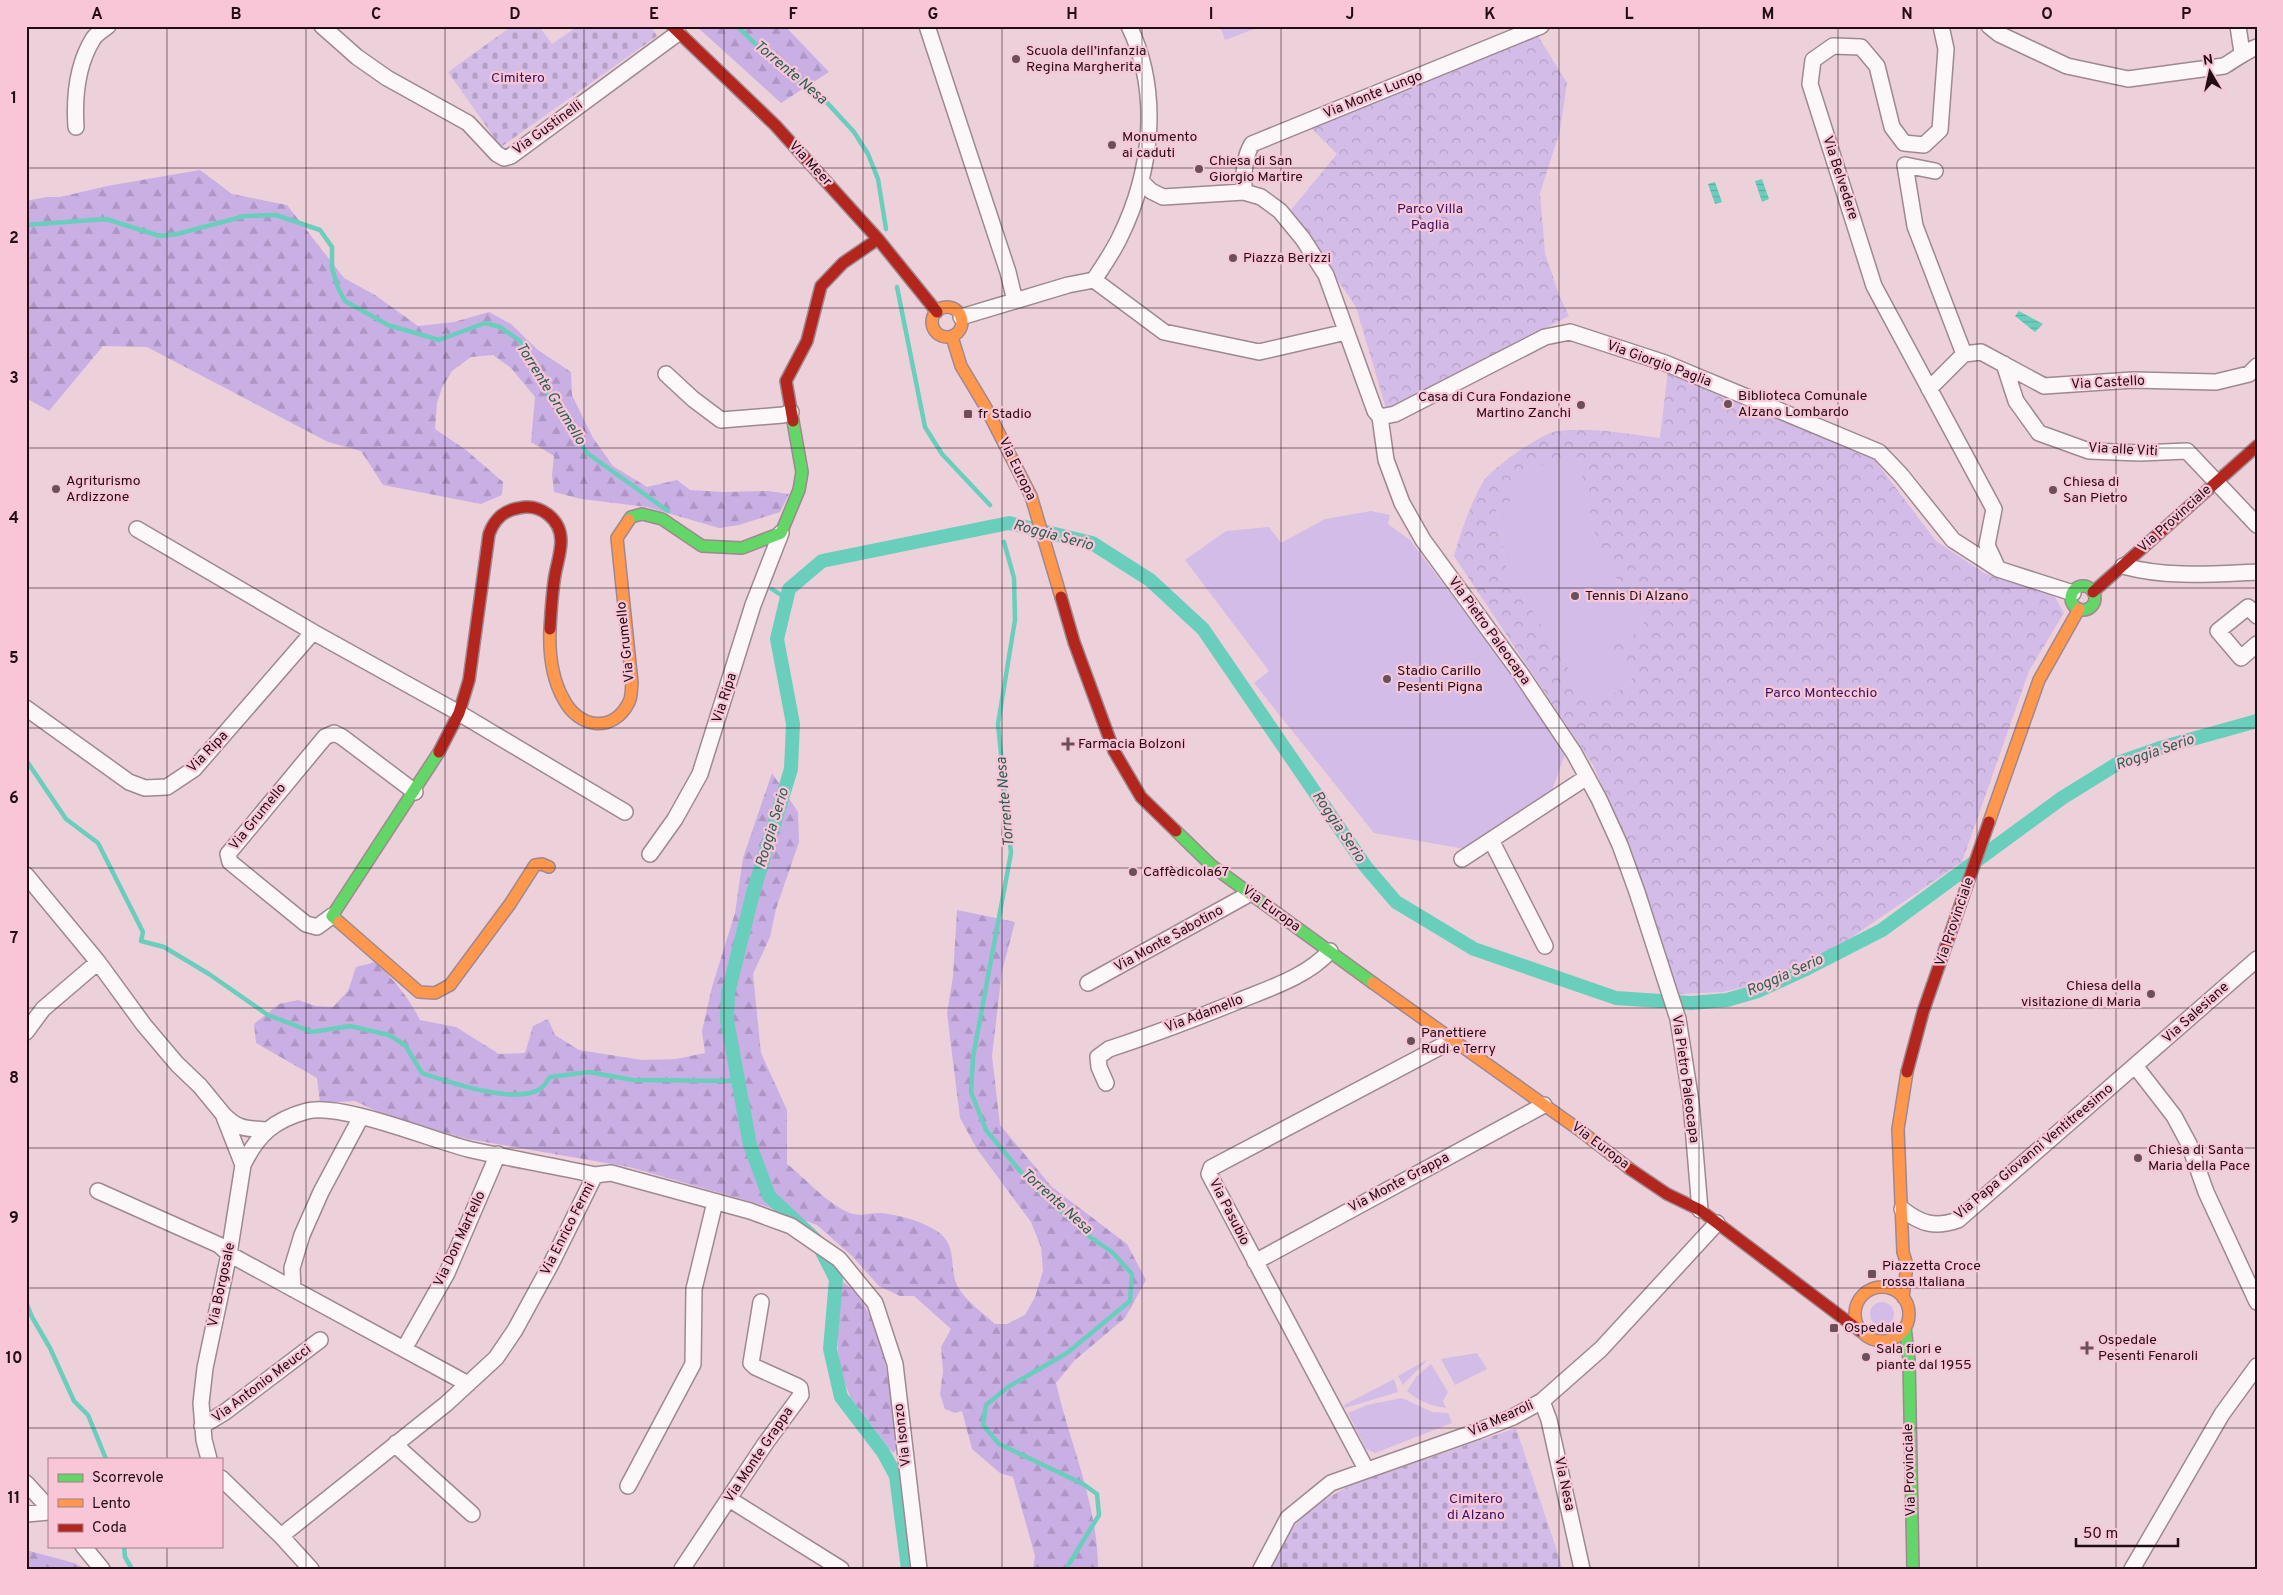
<svg xmlns="http://www.w3.org/2000/svg" width="2283" height="1595" font-family="Overpass,sans-serif">
	<defs>
		<pattern id="forest-firs" width="22" height="20" patternUnits="userSpaceOnUse" patternTransform="scale(1.25)"><rect width="22" height="20" fill="#caafe5"/><path d="M5 1l3.5 6h-7zM16 11l3.5 6h-7z" fill="#ad95c4"/></pattern>
		<pattern id="cemetery-stones" width="16" height="16" patternUnits="userSpaceOnUse" patternTransform="scale(1.25)"><rect width="16" height="16" fill="#d3bce7"/><path d="M2 7V4a2 2 0 0 1 4 0v3zM10 15v-3a2 2 0 0 1 4 0v3z" fill="#b5a0c5"/></pattern>
		<pattern id="park-crowns" width="20" height="18" patternUnits="userSpaceOnUse" patternTransform="scale(1.25)"><rect width="20" height="18" fill="#d3bce7"/><path d="M2 6a3 3 0 1 1 6 0M12 15a3 3 0 1 1 6 0" fill="none" stroke="#b5a0c5"/></pattern>
		<pattern id="water-rules" width="6" height="5" patternUnits="userSpaceOnUse" patternTransform="scale(1.25)"><rect width="6" height="5" fill="#6acebd"/><path d="M0 2.5h6" fill="none" stroke="#5cb0a2"/></pattern>
	</defs>
	<rect width="100%" height="100%" fill="#edd1da"/>
	<!-- grass -->
	<path fill="#d3bce7" d="M1220,26H1262L1225,40Z
		M1578,456L1598,549L1644,622L1634,680L1593,709L1507,570L1495,505L1515,500L1511,472Z
		M1371,511L1390,515L1388,524L1410,540L1524,690L1565,754L1551,793L1465,849L1374,833L1254,683L1269,671L1185,560L1226,531L1269,527L1281,543L1325,519Z
		M1870 1314a12 12 0 1 1 24 0a12 12 0 1 1-24 0Z
		M1477,1353L1487,1369L1455,1385L1441,1359Z
		M1428,1359L1403,1385L1398,1376Z
		M1431,1364L1448,1392L1443,1401L1446,1408C1431,1406 1418,1401 1407,1391L1416,1377Z
		M1394,1379L1398,1392L1345,1408L1344,1405Z
		M1402,1398L1432,1412L1448,1413L1452,1423L1375,1453L1366,1449L1348,1413L1367,1405Z"/>
	<!-- forest -->
	<path fill="url(#forest-firs)" d="M696,26H785L829,72L781,103Z
		M200,170L232,194L287,205L344,278L375,295L418,326L454,322L489,312L511,324L538,350L571,372L572,395L593,438L613,466L647,487L677,480L690,490L723,492L768,491L789,494L780,512L739,525L719,528L647,507L581,499L554,492L552,475L554,456L531,442L535,397L511,368L493,355L471,357L452,371L442,388L437,403L435,429L466,450L503,482L502,495L481,504L383,485L361,451L328,442L147,347L103,346L49,411L26,398V201L46,197H60L107,186Z
		M772,773L798,812L799,842L776,909L770,937L753,974L761,1053L787,1110V1164C809,1181 827,1205 853,1214C861,1216 871,1213 880,1213C897,1214 930,1223 943,1236C957,1251 949,1271 958,1287C966,1301 983,1313 995,1324H1007L1025,1315L1035,1297L1043,1271L1041,1247L1031,1222L977,1149L960,1118L947,1013L953,976L957,910L1015,922L1002,971L992,1056L1000,1125L1052,1187L1127,1244L1146,1280L1125,1318L1075,1360L1056,1383C1070,1444 1098,1505 1098,1569H1033L1035,1556L1013,1477L1000,1473L972,1449L962,1411L955,1413L945,1409L940,1394L943,1371L941,1347L951,1329L914,1296H900L879,1286L852,1256L817,1225L762,1205L629,1167L468,1139L385,1115L355,1101L320,1103L317,1078L256,1043L254,1024L279,1004L298,1000L316,1006L333,1007L348,991L356,967L376,962C394,980 409,998 420,1020L456,1027L499,1054L525,1053L533,1026L548,1019L555,1035L579,1050L642,1060L676,1059L705,1053L702,1031L712,987L735,913L743,858Z
		M843,1282C887,1313 891,1400 897,1449L893,1453L851,1399L842,1376L838,1351L837,1310Z
		M26,1550L74,1563L86,1569H26Z"/>
	<!-- cemetery -->
	<path fill="url(#cemetery-stones)" d="M512,26H539L552,44L578,26H651L657,36L501,147L448,72Z
		M1516,1428L1563,1569H1269L1284,1537L1313,1506L1351,1485Z"/>
	<!-- park -->
	<path fill="url(#park-crowns)" fill-rule="evenodd" d="M1538,36L1567,83L1560,131L1540,193L1545,253L1559,295L1569,316L1386,409L1356,307L1290,211L1337,154L1311,128Z
		M1668,370L1874,459L1936,541L1984,573L2054,595L2064,613L2029,671L1962,862L1849,939L1774,980L1723,992L1678,994L1628,846L1593,765L1454,556C1461,531 1470,505 1483,482C1492,468 1541,433 1558,431C1592,427 1627,434 1660,438ZM1578,457L1598,549L1644,622L1642,630L1613,646L1633,681L1593,708L1507,570L1495,505L1516,500L1511,472Z"/>
	<!-- water -->
	<path fill="url(#water-rules)" d="M1762,179L1769,199L1762,202L1755,181Z
		M1715,182L1722,202L1715,204L1708,184Z
		M2019,311L2043,324L2035,332L2015,316Z"/>
	<g fill="none" stroke-linecap="round" stroke-linejoin="round">
		<!-- stream -->
		<path stroke="#6acebd" stroke-width="4.5" d="M737,26L776,64L820,95L854,132L868,154L878,179L886,229
			M26,225L106,219L160,236L177,234L245,216L276,215L320,230L332,247V268L338,288L345,301L388,325L439,340L485,323L500,327L520,341L551,400L587,453L668,511
			M897,287L925,427L942,454L990,505
			M1004,542L1014,578L1015,620L998,724L1011,853L973,1057L971,1092L986,1130L1031,1184L1090,1237L1112,1252L1132,1274L1130,1301L1067,1353L1008,1387L986,1405L983,1425L999,1444L1083,1484L1097,1494L1099,1515L1066,1569
			M772,589L787,599
			M26,760L66,819L98,843L143,932L141,941L164,947L209,974L268,1015L312,1032L350,1026L389,1035L405,1045L422,1073C449,1082 514,1105 540,1089C544,1087 547,1081 550,1077L589,1072L633,1080L739,1081
			M26,1302L32,1317L50,1348L74,1401L88,1415L106,1459
			M124,1546L125,1557L132,1569"/>
		<!-- canal -->
		<path stroke="#6acebd" stroke-width="14" d="M908,1569L896,1476L883,1452L841,1397L830,1349L836,1279L816,1240L769,1196L750,1145L727,1020L728,993L753,893L791,769L793,724L777,639L789,589L822,561L1009,523L1092,543L1150,580L1203,629L1366,867L1396,902L1474,949L1616,998L1691,1003L1727,1000L1758,991L1804,970L1882,930L2062,798L2120,762L2160,748L2257,721"/>
		<!-- street casing -->
		<g stroke="#9f8890" stroke-width="18">
			<path id="street" d="M322,26L357,57L387,78L468,123L497,154L504,158L511,156L678,33
				M927,26L1008,272L1015,301
				M1941,26L1946,49L1940,130L1924,145L1904,143L1892,127L1877,66L1861,47L1833,46L1813,60L1810,84L1874,286L1994,509L1987,545L1998,569
				M1989,26L1999,34L2067,66L2128,79L2224,66C2236,59 2244,52 2257,47
				M2238,26L2242,53
				M76,127C74,97 77,65 93,39C96,34 103,30 108,26
				M1935,171L1905,165L1915,226L1964,354
				M1141,181L1151,191L1163,197L1244,192L1261,197L1280,211L1303,239L1326,275L1375,411L1380,417L1386,460L1402,503L1423,540L1521,674L1574,753L1599,799L1620,845L1637,892L1678,1019L1691,1102L1700,1210
				M1244,192C1244,175 1243,159 1252,144L1541,26
				M1094,280L1164,332L1259,352L1346,332
				M1094,280C1103,266 1113,252 1120,237C1152,172 1161,92 1129,26
				M961,317L1068,285L1094,280
				M2004,364L2016,401L2039,433L2089,451L2140,453L2187,451L2257,525
				M666,374L693,399L721,420L783,415L791,412
				M1929,389L1964,354L1981,352L2044,386L2133,380L2216,382L2249,374L2257,366
				M1380,417L1395,414L1545,337L1570,332L1665,363L1879,452L1901,475L1953,540L1998,569L2073,593
				M137,529L313,632L459,713L625,812
				M2123,566C2167,578 2212,574 2257,572
				M2257,616L2248,607L2218,631L2241,658L2257,644
				M26,708L129,782L145,788L167,787L194,769L313,632
				M1491,840L1545,946
				M650,854L675,819L700,774L753,605L781,533
				M1462,859L1587,777
				M26,875L98,962L144,1025L177,1064L200,1086L223,1114L243,1165L229,1254L205,1368L201,1403L204,1440L209,1459
				M332,916L317,927L306,924L230,862L228,854L325,737L334,733L342,737L415,792
				M1088,983L1249,894
				M26,1032L43,1009L98,962
				M2136,1067L2174,1116L2189,1144L2206,1192L2257,1302
				M1106,1083L1099,1067L1098,1057L1109,1049C1152,1035 1194,1019 1236,1002C1267,989 1307,977 1330,951
				M224,1115C239,1130 246,1128 266,1130
				M243,1165C258,1134 274,1120 307,1111C341,1102 434,1141 472,1150C513,1159 554,1166 595,1175L611,1173L750,1211L791,1226L839,1259L875,1303L895,1364L919,1569
				M98,1191L219,1245L229,1254L468,1384
				M1902,1209C1921,1224 1935,1228 1958,1220L2257,959
				M1255,1262L1544,1105
				M293,1289L292,1268L302,1235L321,1192L361,1117
				M404,1349L447,1273L498,1154
				M1542,1401L1549,1420L1582,1569
				M202,1426L225,1412L320,1340
				M396,1443L402,1451L472,1514
				M1366,1469L1209,1174L1211,1168L1453,1040
				M221,1478L281,1536L311,1569
				M26,1483L49,1508
				M628,1486L693,1364L694,1289L715,1202
				M729,1499L841,1569
				M26,1514L49,1512
				M281,1536L446,1404L496,1358L515,1330L551,1264L595,1175
				M83,1546L102,1569
				M682,1569L765,1444L801,1395L800,1388L797,1386L755,1367L751,1363L761,1302
				M1261,1569L1288,1518L1331,1483L1478,1431L1513,1417L1542,1401L1601,1349L1717,1223
				M2132,1569L2222,1414L2257,1366"/>
		</g>
		<!-- fast casing -->
		<g stroke="#9f8890" stroke-width="14">
			<path id="fast" d="M629,520L631,517L642,514L662,519L702,546L742,548L781,533L799,490L802,472L793,421
				M2071 598a12 12 0 1 1 24 0a12 12 0 1 1-24 0Z
				M1176,831L1212,866L1373,983
				M339,922L332,916L439,752
				M1905,1327L1909,1360L1913,1569"/>
		</g>
		<!-- slow casing -->
		<g stroke="#9f8890" stroke-width="14">
			<path id="slow" d="M932 322a15 15 0 1 1 30 0a15 15 0 1 1-30 0Z
				M952,337L961,366L985,406L1031,496L1061,597
				M550,629C549,652 552,679 564,700C579,728 613,734 629,702C632,696 631,689 632,683L617,538L629,520
				M1989,822L2039,680L2079,609
				M339,922L419,992L435,993L450,985L510,904L535,865L542,864L549,867
				M1373,983L1578,1129L1630,1169
				M1855 1314a27 27 0 1 1 54 0a27 27 0 1 1-54 0Z
				M1903,1298L1907,1265L1903,1252L1898,1129L1907,1072"/>
		</g>
		<!-- jam casing -->
		<g stroke="#9f8890" stroke-width="14">
			<path id="jam" d="M672,26L775,125L878,239L937,312
				M793,421L786,381L807,341L821,286L843,263L878,239
				M2093,592L2257,446
				M1061,597L1074,642L1114,751L1141,797L1176,831
				M439,752L459,713L469,680L489,534C494,520 504,510 519,508C540,503 561,519 561,541C561,552 557,564 555,575C552,593 551,611 550,629
				M1907,1072L1923,1012L1989,822
				M1630,1169L1667,1194L1700,1210L1860,1331"/>
		</g>
		<!-- street -->
		<use href="#street" stroke="#fcf8f9" stroke-width="15"/>
		<!-- fast -->
		<use href="#fast" stroke="#63d668" stroke-width="11"/>
		<!-- slow -->
		<use href="#slow" stroke="#ff974d" stroke-width="11"/>
		<!-- jam -->
		<use href="#jam" stroke="#b3261e" stroke-width="11"/>
	</g>
	<!-- grid -->
	<path fill="none" stroke="#220c15" stroke-width="1" stroke-opacity="0.55" d="M167,26V1459M306,26V1569M445,26V1569M584,26V1569M724,26V1569M863,26V1569M1002,26V1569M1142,26V1569M1281,26V1569M1420,26V1569M1559,26V1569M1699,26V1569M1838,26V1569M1977,26V1569M2116,26V1569M26,168H2257M26,308H2257M26,448H2257M26,588H2257M26,728H2257M26,868H2257M26,1008H2257M26,1148H2257M26,1288H2257M26,1428H2257M167,1546V1569"/>
	<!-- markers -->
	<g fill="#69515a" stroke="#f8c6d7" stroke-width="2">
		<circle cx="1016" cy="59" r="5"/>
		<circle cx="1112" cy="145" r="5"/>
		<circle cx="1199" cy="169" r="5"/>
		<circle cx="1233" cy="258" r="5"/>
		<circle cx="1728" cy="404" r="5"/>
		<circle cx="1581" cy="405" r="5"/>
		<rect x="963" y="409" width="10" height="10" rx="2.5"/>
		<circle cx="56" cy="489" r="5"/>
		<circle cx="2053" cy="490" r="5"/>
		<circle cx="1575" cy="596" r="5"/>
		<circle cx="1387" cy="679" r="5"/>
		<path d="M1065.5 736.5h5v5h5v5h-5v5h-5v-5h-5v-5h5z"/>
		<circle cx="1133" cy="872" r="5"/>
		<circle cx="2151" cy="994" r="5"/>
		<circle cx="1411" cy="1041" r="5"/>
		<circle cx="2138" cy="1158" r="5"/>
		<rect x="1867" y="1269" width="10" height="10" rx="2.5"/>
		<rect x="1829" y="1323" width="10" height="10" rx="2.5"/>
		<path d="M2084.5 1340.5h5v5h5v5h-5v5h-5v-5h-5v-5h5z"/>
		<circle cx="1866" cy="1357" r="5"/>
	</g>
	<g text-anchor="middle" dominant-baseline="central" stroke-width="4.5" stroke-linejoin="round" paint-order="stroke">
		<!-- poi labels -->
		<g font-size="14" fill="#220c15" stroke="#f8c6d7" text-anchor="start">
			<text x="1026" y="51">Scuola dell’infanzia<tspan x="1026" dy="16">Regina Margherita</tspan></text>
			<text x="1122" y="137">Monumento<tspan x="1122" dy="16">ai caduti</tspan></text>
			<text x="1209" y="161">Chiesa di San<tspan x="1209" dy="16">Giorgio Martire</tspan></text>
			<text x="1243" y="258">Piazza Berizzi</text>
			<text x="1738" y="396">Biblioteca Comunale<tspan x="1738" dy="16">Alzano Lombardo</tspan></text>
			<text x="1571" y="397" text-anchor="end">Casa di Cura Fondazione<tspan x="1571" dy="16">Martino Zanchi</tspan></text>
			<text x="978" y="414">fr Stadio</text>
			<text x="66" y="481">Agriturismo<tspan x="66" dy="16">Ardizzone</tspan></text>
			<text x="2063" y="482">Chiesa di<tspan x="2063" dy="16">San Pietro</tspan></text>
			<text x="1585" y="596">Tennis Di Alzano</text>
			<text x="1397" y="671">Stadio Carillo<tspan x="1397" dy="16">Pesenti Pigna</tspan></text>
			<text x="1078" y="744">Farmacia Bolzoni</text>
			<text x="1143" y="872">Caffèdicola67</text>
			<text x="2141" y="986" text-anchor="end">Chiesa della<tspan x="2141" dy="16">visitazione di Maria</tspan></text>
			<text x="1421" y="1033">Panettiere<tspan x="1421" dy="16">Rudi e Terry</tspan></text>
			<text x="2148" y="1150">Chiesa di Santa<tspan x="2148" dy="16">Maria della Pace</tspan></text>
			<text x="1882" y="1266">Piazzetta Croce<tspan x="1882" dy="16">rossa Italiana</tspan></text>
			<text x="1844" y="1328">Ospedale</text>
			<text x="2098" y="1340">Ospedale<tspan x="2098" dy="16">Pesenti Fenaroli</tspan></text>
			<text x="1876" y="1349">Sala fiori e<tspan x="1876" dy="16">piante dal 1955</tspan></text>
		</g>
		<!-- park labels -->
		<g font-size="14" fill="#331262" stroke="#f8c6d7">
			<text x="518" y="78">Cimitero</text>
			<text x="1430" y="209">Parco Villa<tspan x="1430" dy="16">Paglia</tspan></text>
			<text x="1821" y="693">Parco Montecchio</text>
			<text x="1476" y="1499">Cimitero<tspan x="1476" dy="16">di Alzano</tspan></text>
		</g>
		<!-- street labels -->
		<g font-size="14" fill="#220c15" stroke="#f8c6d7">
			<text transform="translate(1373 95) rotate(-22)">Via Monte Lungo</text>
			<text transform="translate(548 128) rotate(-36)">Via Gustinelli</text>
			<text transform="translate(810 164) rotate(47)">Via Meer</text>
			<text transform="translate(1840 178) rotate(72)">Via Belvedere</text>
			<text transform="translate(1659 364) rotate(20)">Via Giorgio Paglia</text>
			<text transform="translate(2108 383) rotate(-3)">Via Castello</text>
			<text transform="translate(2123 450) rotate(3)">Via alle Viti</text>
			<text transform="translate(1017 469) rotate(64)">Via Europa</text>
			<text transform="translate(2175 519) rotate(-42)">Via Provinciale</text>
			<text transform="translate(1489 631) rotate(54)">Via Pietro Paleocapa</text>
			<text transform="translate(626 642) rotate(-96)">Via Grumello</text>
			<text transform="translate(725 698) rotate(-72)">Via Ripa</text>
			<text transform="translate(208 752) rotate(-46)">Via Ripa</text>
			<text transform="translate(258 817) rotate(-51)">Via Grumello</text>
			<text transform="translate(1271 909) rotate(36)">Via Europa</text>
			<text transform="translate(1955 922) rotate(-71)">Via Provinciale</text>
			<text transform="translate(1169 939) rotate(-29)">Via Monte Sabotino</text>
			<text transform="translate(2196 1013) rotate(-42)">Via Salesiane</text>
			<text transform="translate(1204 1014) rotate(-21)">Via Adamello</text>
			<text transform="translate(1685 1079) rotate(82)">Via Pietro Paleocapa</text>
			<text transform="translate(1600 1146) rotate(37)">Via Europa</text>
			<text transform="translate(2034 1152) rotate(-40)">Via Papa Giovanni Ventitreesimo</text>
			<text transform="translate(1399 1183) rotate(-28)">Via Monte Grappa</text>
			<text transform="translate(1229 1212) rotate(63)">Via Pasubio</text>
			<text transform="translate(568 1229) rotate(-63)">Via Enrico Fermi</text>
			<text transform="translate(460 1239) rotate(-65)">Via Don Martello</text>
			<text transform="translate(222 1285) rotate(-78)">Via Borgosale</text>
			<text transform="translate(262 1384) rotate(-37)">Via Antonio Meucci</text>
			<text transform="translate(1501 1419) rotate(-24)">Via Mearoli</text>
			<text transform="translate(903 1435) rotate(-97)">Via Isonzo</text>
			<text transform="translate(759 1455) rotate(-56)">Via Monte Grappa</text>
			<text transform="translate(1910 1470) rotate(-92)">Via Provinciale</text>
			<text transform="translate(1564 1484) rotate(78)">Via Nesa</text>
		</g>
		<!-- water labels -->
		<g font-size="15" font-style="italic" fill="#276154" stroke="#f8c6d7">
			<text transform="translate(790 73) rotate(40)">Torrente Nesa</text>
			<text transform="translate(550 394) rotate(58)">Torrente Grumello</text>
			<text transform="translate(1053 536) rotate(15)">Roggia Serio</text>
			<text transform="translate(2155 753) rotate(-19)">Roggia Serio</text>
			<text transform="translate(1006 802) rotate(-95)">Torrente Nesa</text>
			<text transform="translate(1338 827) rotate(56)">Roggia Serio</text>
			<text transform="translate(773 828) rotate(-73)">Roggia Serio</text>
			<text transform="translate(1785 976) rotate(-24)">Roggia Serio</text>
			<text transform="translate(1056 1202) rotate(42)">Torrente Nesa</text>
		</g>
	</g>
	<!-- border -->
	<rect width="2283" height="1595" fill="none" stroke="#f8c6d7" stroke-width="55"/>
	<!-- legend -->
	<rect x="48" y="1458" width="175" height="90" fill="#f8c6d7" stroke="#a27c89"/>
	<rect x="58" y="1474" width="25" height="8" fill="#63d668" stroke="#a27c89"/>
	<text x="92" y="1482" font-size="15" fill="#220c15">Scorrevole</text>
	<rect x="58" y="1499" width="25" height="8" fill="#ff974d" stroke="#a27c89"/>
	<text x="92" y="1508" font-size="15" fill="#220c15">Lento</text>
	<rect x="58" y="1524" width="25" height="8" fill="#b3261e" stroke="#a27c89"/>
	<text x="92" y="1532" font-size="15" fill="#220c15">Coda</text>
	<!-- north arrow -->
	<g transform="translate(2210 72) rotate(351)" stroke="#f8c6d7" stroke-width="4" paint-order="stroke">
	<path d="M0-4L9 19L0 12L-9 19Z" fill="#220c15"/>
	<text y="-8" font-size="14" font-weight="bold" text-anchor="middle" fill="#220c15">N</text>
	</g>
	<!-- scale -->
	<path d="M2076 1538v8h102v-8" fill="none" stroke="#220c15" stroke-width="2.5"/>
	<text x="2083" y="1538" font-size="15" fill="#220c15" stroke="#f8c6d7" stroke-width="4" paint-order="stroke">50 m</text>
	<rect x="28" y="28" width="2228" height="1540" fill="none" stroke="#220c15" stroke-width="2"/>
	<g font-size="16" text-anchor="middle" font-weight="bold" fill="#220c15">
		<text x="97" y="19">A</text>
		<text x="236" y="19">B</text>
		<text x="376" y="19">C</text>
		<text x="515" y="19">D</text>
		<text x="654" y="19">E</text>
		<text x="793" y="19">F</text>
		<text x="933" y="19">G</text>
		<text x="1072" y="19">H</text>
		<text x="1211" y="19">I</text>
		<text x="1350" y="19">J</text>
		<text x="1490" y="19">K</text>
		<text x="1629" y="19">L</text>
		<text x="1768" y="19">M</text>
		<text x="1907" y="19">N</text>
		<text x="2047" y="19">O</text>
		<text x="2186" y="19">P</text>
		<text x="14" y="103">1</text>
		<text x="14" y="243">2</text>
		<text x="14" y="383">3</text>
		<text x="14" y="523">4</text>
		<text x="14" y="663">5</text>
		<text x="14" y="803">6</text>
		<text x="14" y="943">7</text>
		<text x="14" y="1083">8</text>
		<text x="14" y="1223">9</text>
		<text x="14" y="1363">10</text>
		<text x="14" y="1503">11</text>
	</g>
</svg>
